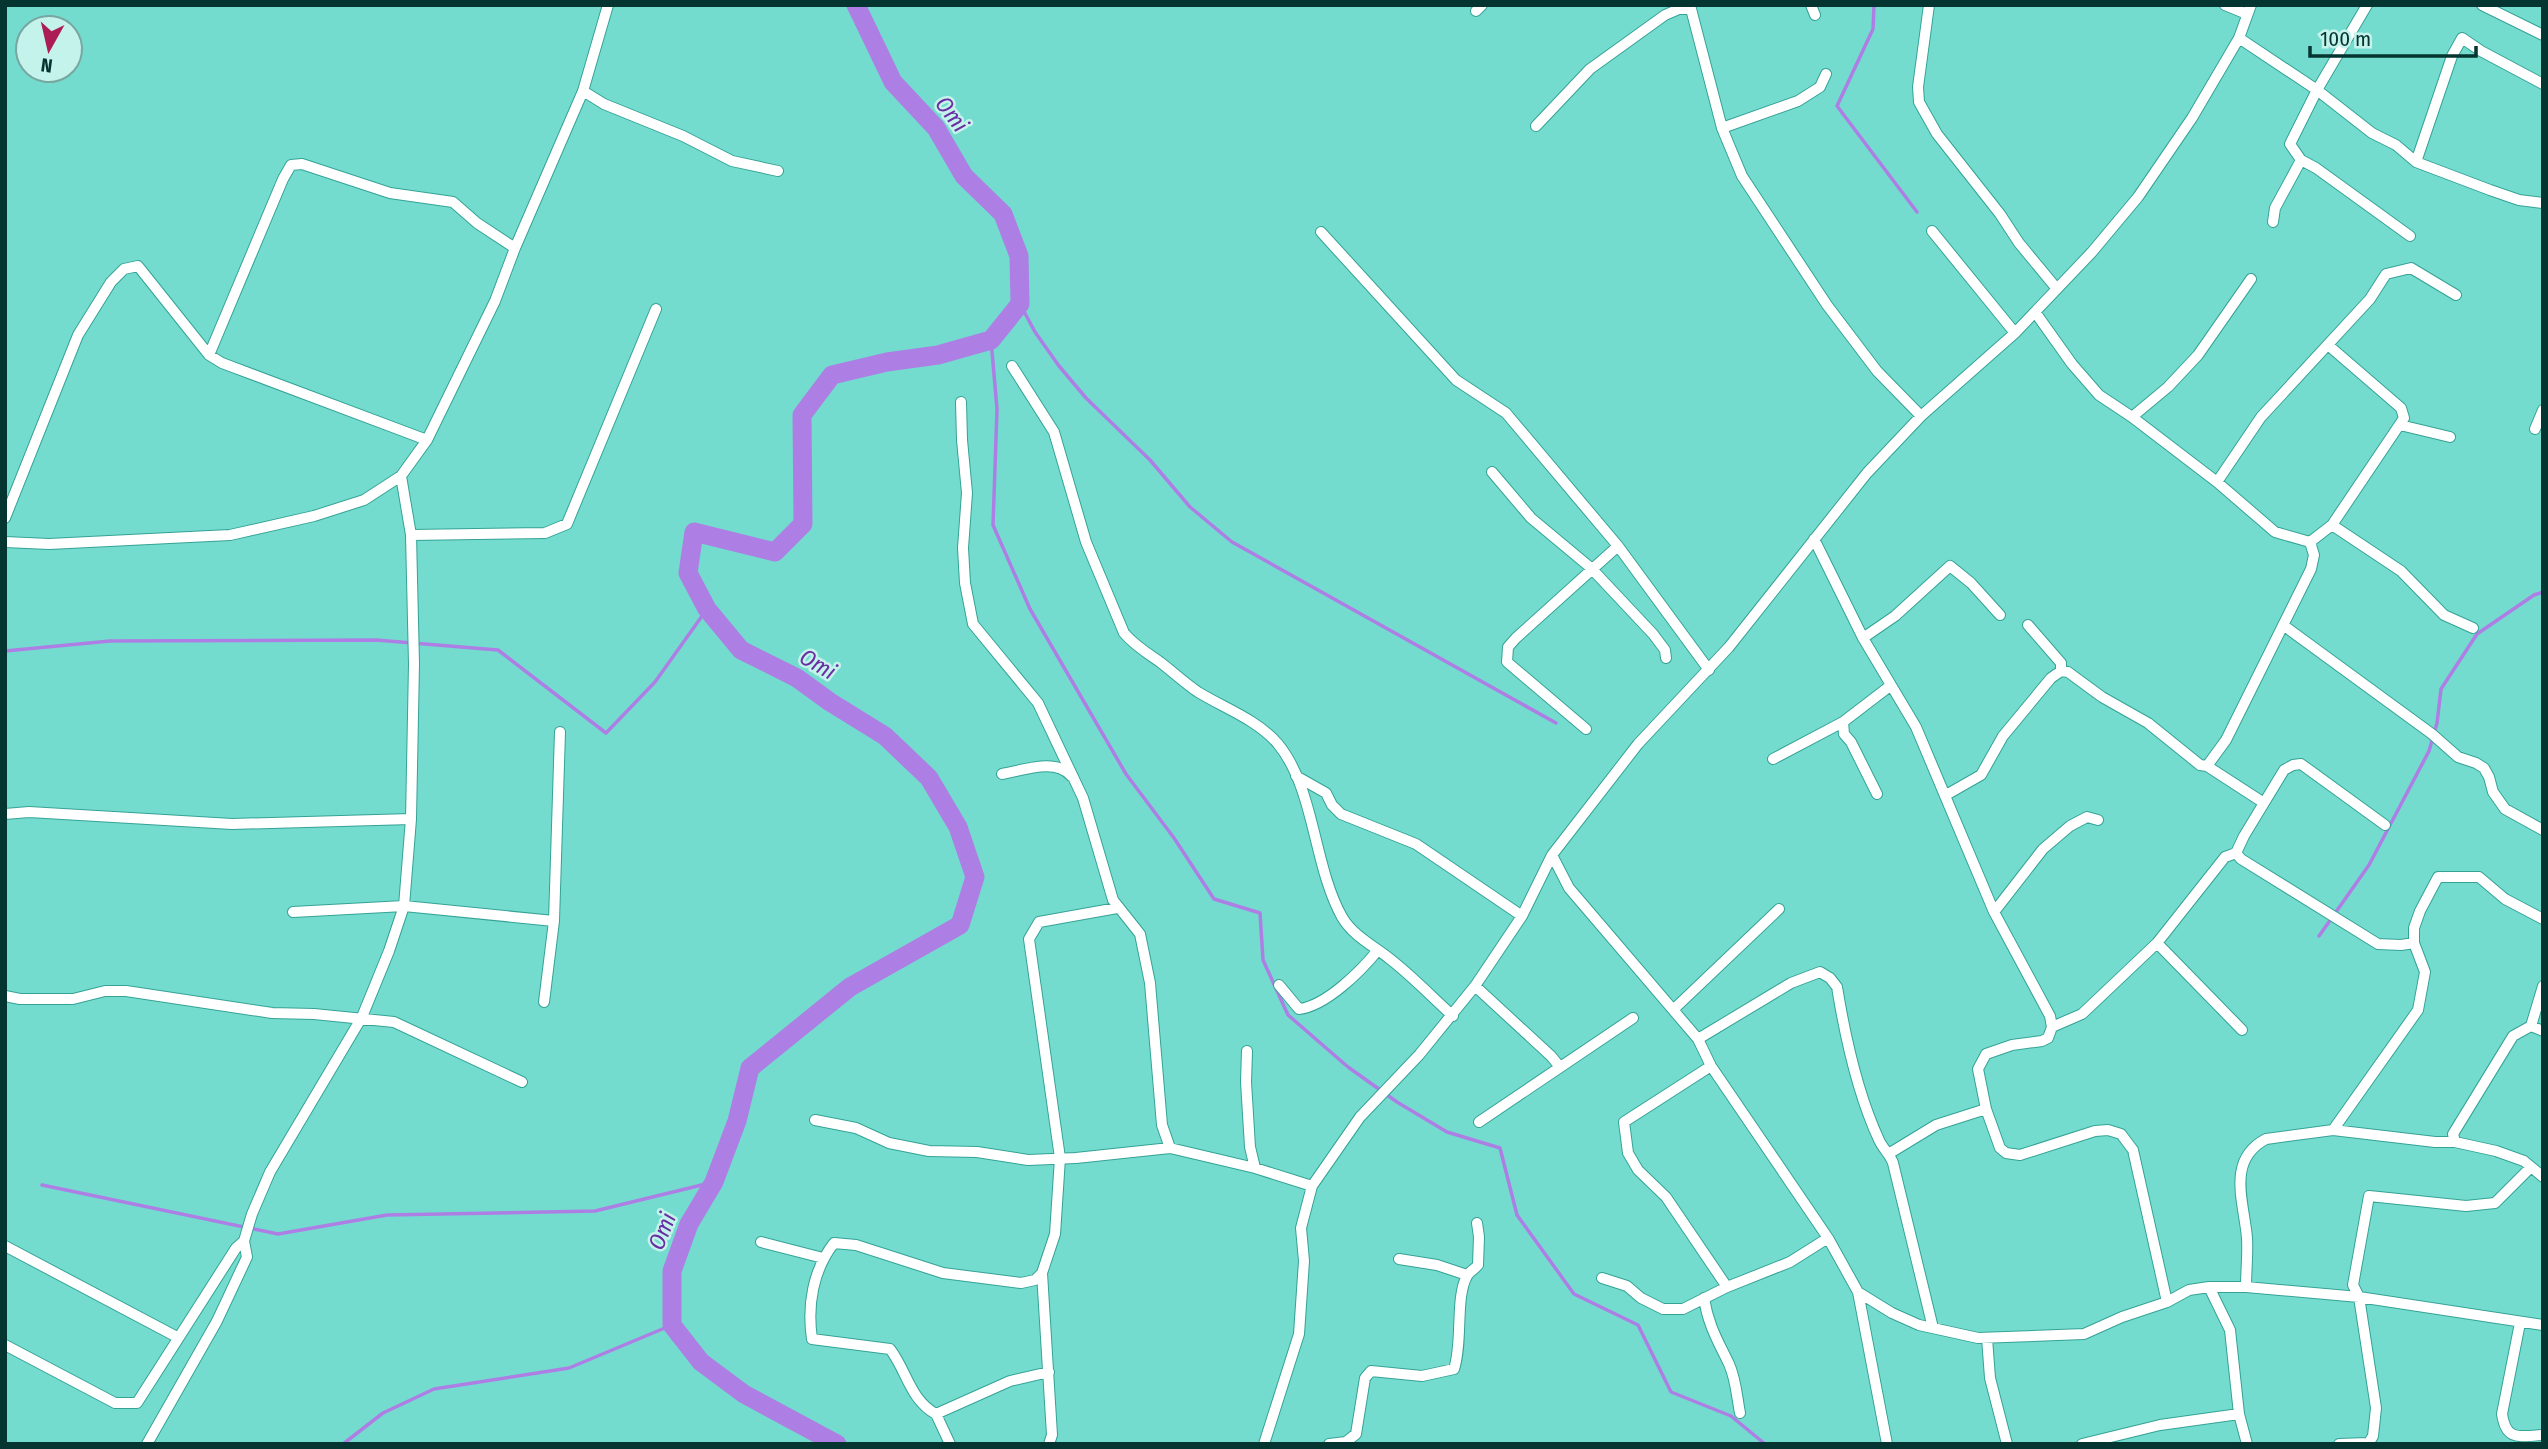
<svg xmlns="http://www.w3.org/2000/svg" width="2548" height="1449" font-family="'Fira Sans Condensed',sans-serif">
	<rect width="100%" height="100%" fill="#74dcce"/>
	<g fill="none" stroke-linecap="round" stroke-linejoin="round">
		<!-- stream -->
		<path stroke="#ad7fe5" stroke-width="3.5" d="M1874,5L1873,29L1837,106L1917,212
			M1020,304L1035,332L1059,366L1086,398L1150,460L1190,507L1232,542L1556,723
			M991,340L997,409L993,525L1030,609L1126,774L1174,838L1214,899L1260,913L1263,960L1288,1015L1348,1067L1397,1102L1447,1132L1500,1148L1517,1215L1574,1294L1638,1325L1671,1392L1731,1416L1765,1444
			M5,651L110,641L376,640L498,650L606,733L655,682L707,609
			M2319,936L2369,865L2429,751L2437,723L2441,689L2477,634L2534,595L2543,592
			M42,1185L278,1234L387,1215L595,1211L714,1182
			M343,1444L383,1413L434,1389L569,1368L672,1325"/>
		<!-- river -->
		<path stroke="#ad7fe5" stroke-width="19" d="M837,1444L744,1394L701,1362L672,1325V1271L689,1224L714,1182L737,1121L750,1068L850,987L960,925L975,877L958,827L929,778L885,736L830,702L797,678L741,650L707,609L688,573L694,532L775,552L803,524L802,415L832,375L887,362L938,355L991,340L1020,304L1019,256L1003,214L964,176L936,128L893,82L856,5"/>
		<!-- minor casing -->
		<g stroke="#34a396" stroke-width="12">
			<path id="minor" d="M1690,5L1722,128L1742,176L1827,305L1877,371L1921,416
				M1811,5L1815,15
				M1929,5L1918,87L1919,102L1937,134L2000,214L2019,243L2057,289
				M2225,5L2247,14
				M2367,5L2317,90L2290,144L2301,160L2316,168L2410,236
				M2482,5L2543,35
				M1476,11L1482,5
				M2239,38L2317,90L2372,133L2396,145L2416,162L2490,190L2519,200L2543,203
				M583,91L604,104L683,136L732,161L778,171
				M1536,126L1590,69L1665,15L1679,9H1691
				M1722,128L1798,101L1820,87L1826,74
				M2416,162L2452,56L2462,38L2481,51L2543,84
				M2273,222L2275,208L2301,160
				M1932,231L2015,333
				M1321,232L1456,380L1506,413L1618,546L1709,670
				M2035,312L2072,364L2099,395L2132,417L2217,482L2275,532L2310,542L2332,525L2401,571L2444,615L2473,628
				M2328,345L2401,408L2404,418L2332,525
				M209,355L283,179L291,165L302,164L390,193L453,202L477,223L515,248
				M1012,366L1054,432L1086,542L1124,633C1134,645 1147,653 1160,662C1173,672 1185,683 1198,692C1224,708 1258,720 1278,744C1315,789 1313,865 1342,917C1353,936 1374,946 1390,959C1412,976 1432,997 1453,1016
				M961,402L962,440L967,493L963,548L965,583L973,624L1038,703L1083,798L1113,900L1140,934L1150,983L1162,1125L1170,1148
				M2132,417L2168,387L2198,355L2251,279
				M2400,425L2450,437
				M2535,429L2543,410
				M1492,472L1531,518L1591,568L1653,634L1665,650L1666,658
				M2217,482L2261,417L2370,299L2386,274L2411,268L2456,295
				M5,518L78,335L111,282L124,269L138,266L209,355L222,363L427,440
				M411,535L545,533L567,524L656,309
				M1814,539L1863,638L1916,727L1994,912L2050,1016L2052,1027L2048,1038L2042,1041L2012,1045L1986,1054L1978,1069L1986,1109L2000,1148L2006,1153L2020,1155L2095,1131L2108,1130L2121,1134L2133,1150L2167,1302
				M5,542L49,544L230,535L314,516L364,500L401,476L427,440L495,301L515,248L583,91L608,5
				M2028,625L2061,663V671
				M2283,625L2432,734L2458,757L2476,763L2484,768L2489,777L2493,792L2505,809L2543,830
				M1863,638L1895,616L1950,566L1971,583L2000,615
				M1843,722L1844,734L1851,742L1877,794
				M1586,729L1507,662L1508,647L1516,638L1618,546
				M1773,759L1843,722L1890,686
				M2207,766L2226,740L2311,569L2314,555L2310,542
				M1002,774C1021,771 1056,757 1071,776
				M1296,776L1326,793L1332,805L1341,814L1416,844L1522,916
				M1946,795L1981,775L2003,736L2051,678L2061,671L2068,672L2102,697L2148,723L2200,765L2207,766L2264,803
				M5,814L29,812L232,824L411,819
				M2236,853L2244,836L2284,770L2293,765L2301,764L2385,825
				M2236,853L2241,859L2378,944L2401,945L2414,943
				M1552,855L1569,888L1698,1039L1711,1066L1828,1238L1858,1292L1892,1313L1919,1325L1978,1338L2084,1334L2122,1317L2167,1302L2189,1290L2209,1287H2246L2359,1297L2543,1325
				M293,912L404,906L554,921
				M1994,912L2043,849L2070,826L2087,817L2098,820
				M2157,943L2242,1030
				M1279,985L1299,1009C1326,1006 1361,971 1378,950
				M1475,986L1551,1056L1560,1067
				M5,996L20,999H73L105,991H126L272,1013L314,1014L394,1022L522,1082
				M544,1002L554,921L560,732
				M1674,1009L1779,909
				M2531,1026L2543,986
				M2052,1027L2082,1014L2157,943L2225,857L2236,853
				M1698,1039L1791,983L1820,972L1830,978L1837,987C1845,1036 1858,1095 1879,1140C1883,1149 1890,1154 1893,1163L1933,1328
				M1247,1051L1246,1082L1250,1147L1255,1168
				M1711,1066L1624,1122L1628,1153L1638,1170L1666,1197L1727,1287
				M815,1120L856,1128L889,1143L929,1151L977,1152L1028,1160L1076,1158L1170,1148L1255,1168L1312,1186
				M1479,1122L1633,1018
				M2333,1130L2418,1010L2425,972L2414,943V928L2420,911L2438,877H2479L2505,899L2543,919
				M2455,1142L2453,1134L2513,1036L2531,1026L2543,1031
				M1890,1153L1936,1125L1986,1109
				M761,1242L823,1258
				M5,1246L177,1337
				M1399,1259L1437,1265L1467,1275
				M1042,1273L1035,1280L1021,1283L943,1273L856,1245L834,1243C813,1270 807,1305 812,1339L890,1349C907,1371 910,1400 936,1414L1010,1381L1049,1372
				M1602,1278L1627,1286L1641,1298L1663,1309H1683L1727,1287L1790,1262L1828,1238
				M2209,1287L2230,1330L2239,1414L2247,1444
				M2246,1287C2246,1271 2248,1254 2247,1238C2244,1202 2226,1160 2266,1139L2333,1130L2435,1142H2455L2496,1151L2524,1161L2543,1177
				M1858,1292L1887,1444
				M1704,1298C1708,1325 1718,1341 1729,1364C1736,1379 1737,1398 1740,1413
				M2520,1323L2502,1414C2506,1442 2520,1436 2543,1435
				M1987,1338L1990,1378L2007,1444
				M5,1345L115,1403H137L236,1248L244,1241L252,1214L270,1172L362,1017L389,951L404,906L411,819L414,664L411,535L401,476
				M936,1414L950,1444
				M1346,1442L1356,1434L1365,1378L1371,1371L1422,1376L1454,1369C1463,1343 1455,1297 1467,1276C1469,1272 1475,1269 1478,1265L1479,1237L1477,1223
				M147,1444L217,1321L247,1257L244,1241
				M1049,1444L1052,1435L1042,1273L1055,1234L1060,1158L1029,939L1039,922L1117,908
				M1264,1444L1299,1334L1304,1261L1301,1228L1312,1186L1360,1117L1419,1055L1475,986L1522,916L1552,855L1638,744L1729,647L1867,473L1921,416L2015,333L2092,252L2138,197L2192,118L2239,38L2251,5
				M1329,1444L1346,1442L1350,1444
				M2082,1444L2160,1425L2239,1414
				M2339,1444L2367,1443
				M2368,1444L2373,1436L2376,1408L2359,1297L2353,1285L2369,1196L2466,1206L2495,1203L2531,1167"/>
		</g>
		<!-- minor -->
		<use href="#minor" stroke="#fff" stroke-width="10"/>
	</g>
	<g text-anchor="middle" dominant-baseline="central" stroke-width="5" stroke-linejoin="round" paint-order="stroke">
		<!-- water labels -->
		<g font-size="23" font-style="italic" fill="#6a2ca3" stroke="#c3f3eb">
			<text transform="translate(952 114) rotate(53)">Omi</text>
			<text transform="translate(818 664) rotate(31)">Omi</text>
			<text transform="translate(662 1231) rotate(-68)">Omi</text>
		</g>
	</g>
	<!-- border -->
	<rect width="2548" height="1449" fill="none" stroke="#053530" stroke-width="14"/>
	<!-- north arrow -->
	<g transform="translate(49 49) rotate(188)"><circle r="33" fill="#c3f3eb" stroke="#77a7a0" stroke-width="2"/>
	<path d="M0-5L12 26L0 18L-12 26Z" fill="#ac1d56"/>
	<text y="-10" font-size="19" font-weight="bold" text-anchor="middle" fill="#053530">N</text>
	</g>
	<!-- scale -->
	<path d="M2310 46v10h166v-10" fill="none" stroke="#053530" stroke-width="3.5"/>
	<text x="2320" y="46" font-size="21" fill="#053530" stroke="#c3f3eb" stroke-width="5" paint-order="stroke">100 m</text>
</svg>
